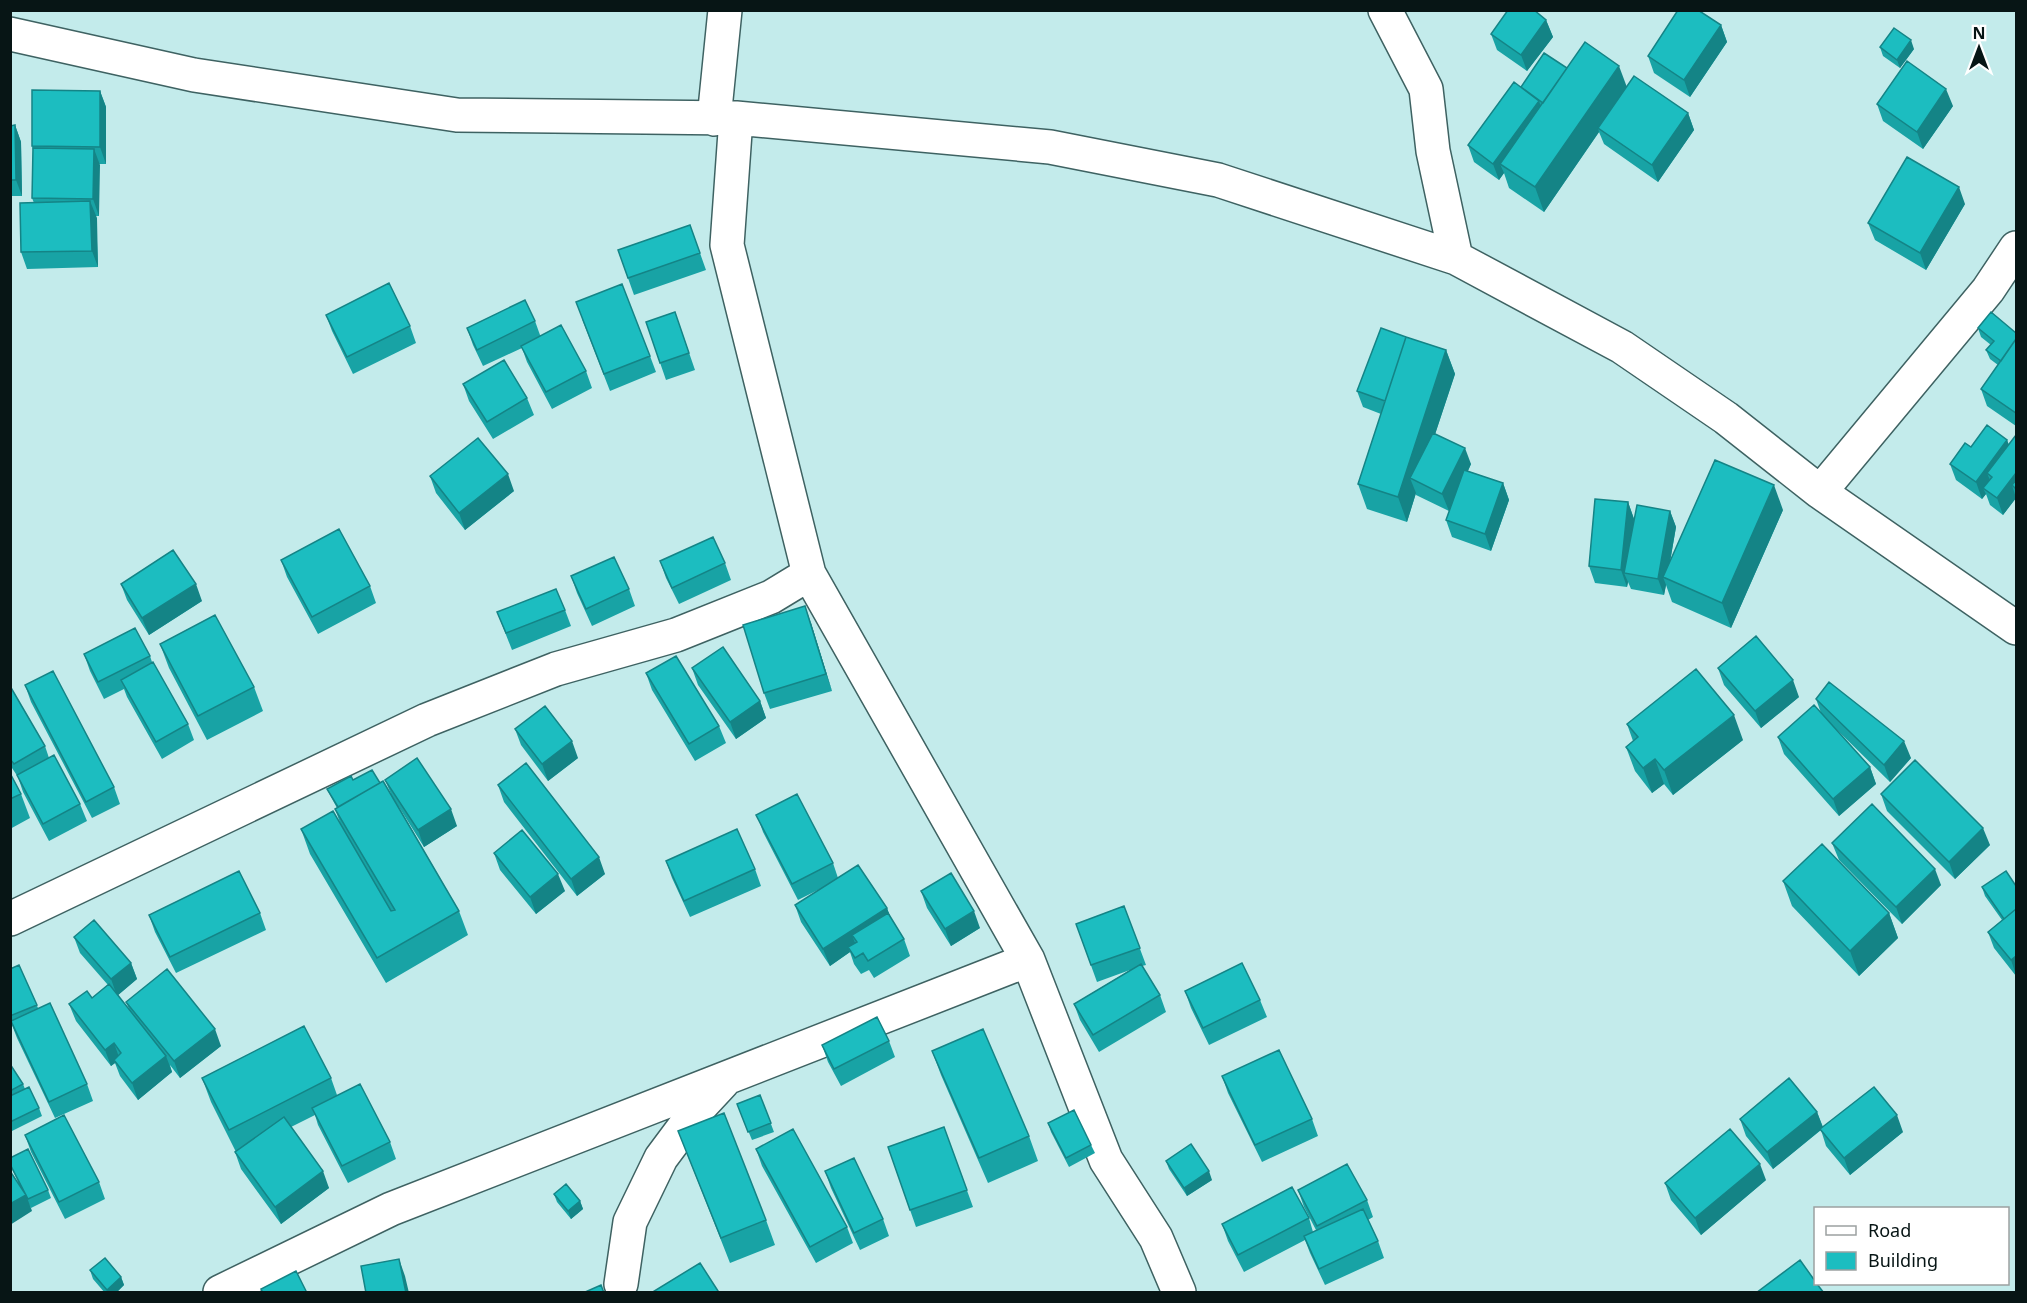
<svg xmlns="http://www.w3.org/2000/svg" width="2027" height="1303" font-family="'Noto Sans',sans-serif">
	<rect width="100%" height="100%" fill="#c3ebeb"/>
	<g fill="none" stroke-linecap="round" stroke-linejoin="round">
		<!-- minor casing -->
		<g stroke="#3e6262" stroke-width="36">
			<path id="minor" d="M1385,10L1426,89L1433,151L1456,258
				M10,34L194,75L457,115L736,118L1050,147L1218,180L1456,258L1622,347L1726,418L1820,492L2016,628
				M736,118L727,245L809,574L1028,960L1106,1160L1156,1238L1179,1292
				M714,119L725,10
				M1820,492L1988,290L2016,248
				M10,919L427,720L556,669L676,635L771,597L809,574
				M621,1284L630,1222L661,1158L696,1111L723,1082
				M220,1292L391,1209L1028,960"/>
		</g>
		<!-- minor -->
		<use href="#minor" stroke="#fff" stroke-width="33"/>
	</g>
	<!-- wall -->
	<path fill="#18a3a5" d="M1546,20L1553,37L1527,71L1497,50L1491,34Z
		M1721,25L1727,42L1690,97L1654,73L1648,56Z
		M1880,47L1914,49L1900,68L1883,56Z
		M1567,68L1627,87L1688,113L1694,130L1658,182L1604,144L1599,132L1544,212L1509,188L1504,173L1499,180L1474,162L1468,145L1521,87Z
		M100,91L106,107V164H99V216H96L98,267L27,269L21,252L34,203L32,198L33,150L32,146Z
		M1877,104L1953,106L1923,149L1883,121Z
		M15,125L21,142L22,196H10V126Z
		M1965,204L1926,270L1875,240L1868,223Z
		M690,225L706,270L634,295L618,250Z
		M675,312L695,370L666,380L646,322Z
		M326,315L410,326L416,343L353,374L332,331Z
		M582,319L650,356L656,372L610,391Z
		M535,321L540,335L586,371L592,388L552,409L527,362L522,348L483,366L473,345L467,328Z
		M1978,328L2016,333V426L1987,406L1981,389L1998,365L1990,359L1986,350L1991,345L1981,337Z
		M1406,337L1446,350L1455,374L1435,434L1471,464L1468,471L1503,483L1509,500L1491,551L1452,537L1446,520L1451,506L1449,511L1416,495V493L1407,522L1367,509L1358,484L1381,414L1363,407L1357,391Z
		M463,384L527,398L534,415L493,439L469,401Z
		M2016,435V498L2003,515L1990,505L1986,494L1982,499L1956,480L1950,464L1971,447L2007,440L2009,445Z
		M430,476L514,491L465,530L436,493Z
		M1628,502L1634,519L1633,526L1670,511L1676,527L1670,562L1783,510L1731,628L1672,602L1666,585L1664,595L1631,589L1628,582L1627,587L1595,583L1589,566Z
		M281,560L370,586L376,603L318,634L287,577Z
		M660,561L725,563L731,580L679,604L666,578Z
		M571,576L629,589L635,606L592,626L577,593Z
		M121,584L202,601L149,635L127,600Z
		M565,610L571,626L512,650L497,612Z
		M811,623L832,691L770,709L764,693Z
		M160,644L254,687L263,711L207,740L169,668Z
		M84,654L150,656L152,662L188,724L194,740L162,759L127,697L124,689L104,699L90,671Z
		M692,668L760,701L766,718L736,739L698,685Z
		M1718,668L1799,697L1761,728L1724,685Z
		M646,673L719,726L726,743L695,761L652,690Z
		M25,685L114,787L120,804L92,818L31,702Z
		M10,686L45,746L49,758L80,804L87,821L49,841L23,792L18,777L10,765Z
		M1816,699L1911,758L1890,782L1832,725L1870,767L1876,784L1839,816L1784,754L1778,737L1821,713Z
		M1627,724L1743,740L1673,795L1664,784L1652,793L1635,771L1626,747L1633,741Z
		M515,729L578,758L548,781L521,745Z
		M10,773L21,794L30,818L10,829Z
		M353,780L380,783L391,794L385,780L457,826L424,847L397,804L459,911L468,935L386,983L310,854L301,829L342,828L335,809L337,808L331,797L327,789Z
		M498,785L605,874L577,896L504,802Z
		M1881,794L1990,845L1955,879L1887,811Z
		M757,815L833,863L838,878L887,908L891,919L904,939L910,956L874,978L869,970L861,974L854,964L850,952L830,966L801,922L795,905L822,888L798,900L763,832Z
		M1832,843L1941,885L1902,924L1839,860Z
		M494,853L565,891L536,914L500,870Z
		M666,861L755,869L761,886L690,917L672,878Z
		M1783,881L1889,913L1898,938L1859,976L1792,906Z
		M2016,886V976L1994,948L1988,932L2002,920L1985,896L1982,887Z
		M921,891L980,928L951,946L927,908Z
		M1124,906L1146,965L1142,966L1160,995L1166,1012L1099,1052L1080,1020L1074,1004L1130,970L1097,982L1076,924Z
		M260,913L266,930L176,973L155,932L149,915Z
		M74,937L131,963L137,979L118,995L129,1009L126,1002L221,1046L180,1078L170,1065L172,1072L138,1100L120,1076L115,1063L111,1066L76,1021L69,1004L92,998L108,985L80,953Z
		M19,965L38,1008L87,1084L93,1101L55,1118L17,1038L10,1020V969Z
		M1185,991L1260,1000L1267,1017L1209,1045L1191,1008Z
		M889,1041L895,1057L841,1086L828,1062L822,1045Z
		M932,1051L1029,1136L1038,1161L988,1183L941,1075Z
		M10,1064L23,1084L25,1089L39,1108L42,1116L10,1132Z
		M1222,1076L1312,1119L1318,1136L1262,1162L1228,1093Z
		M202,1078H331L337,1095L390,1142L396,1159L348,1183L318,1125L315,1115L291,1127L329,1188L281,1224L241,1169L235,1152H236L211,1102Z
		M760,1095L774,1132L752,1140L737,1104Z
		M1817,1112L1823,1127L1903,1132L1850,1175L1826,1146L1821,1130L1773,1169L1746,1136L1740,1119Z
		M1048,1123L1091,1145L1095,1153L1069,1167L1051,1132Z
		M944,1127L973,1207L916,1227L888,1147Z
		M678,1131L766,1220L775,1245L730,1263Z
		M25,1135L99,1182L105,1199L65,1219L31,1152Z
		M756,1149L847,1227L853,1243L816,1263L762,1166Z
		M10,1158L48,1190L51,1198L31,1208L29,1203L32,1211L10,1165Z
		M1166,1161L1212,1180L1187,1196L1169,1169Z
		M825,1171L883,1219L889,1236L860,1250L831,1188Z
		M1766,1180L1701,1235L1671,1200L1665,1183Z
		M1298,1190L1367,1200L1373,1217L1368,1220L1378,1241L1384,1258L1325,1285L1310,1253L1305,1240L1244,1272L1228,1241L1222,1224L1309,1218L1313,1232L1316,1230L1304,1207Z
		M554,1194L580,1201L583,1209L571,1219L557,1202Z
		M90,1270L121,1277L124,1285L116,1293H105L93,1279Z"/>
	<!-- shaded-wall -->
	<path fill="#148486" d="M1546,20L1553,37L1527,71L1521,55Z
		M1721,25L1727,42L1690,97L1684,80Z
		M1911,40L1914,49L1900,68L1897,60Z
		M1619,66L1628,90L1598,128L1599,132L1544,212L1535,187Z
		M1946,89L1953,106L1923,149L1917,132Z
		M100,91L106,107V164L100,147Z
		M1539,101L1545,117L1500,164L1504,173L1499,180L1493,164Z
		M1688,113L1694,130L1658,182L1652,165Z
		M15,125L21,142L22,196L16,180Z
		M94,149L100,165L99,216L93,199Z
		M1959,187L1965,204L1926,270L1920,253Z
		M90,201L97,218L98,267L92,251Z
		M1446,350L1455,374L1419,483L1410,478L1416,493L1407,522L1398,497Z
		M2007,440L2013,457L1992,477L1987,473L1992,485L1983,488L1986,494L1982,499L1976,482Z
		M1465,448L1471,464L1449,511L1442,494Z
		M2016,473V489L2012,485L2016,498L2003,515L1997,498Z
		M508,474L514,491L465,530L459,513Z
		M1503,483L1509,500L1491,551L1485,534Z
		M1774,485L1783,510L1731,628L1722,603Z
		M1628,502L1634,519L1629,573H1624L1628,582L1627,587L1621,570Z
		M1670,511L1676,527L1667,579L1663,577L1666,585L1664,595L1658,579Z
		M196,584L202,601L149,635L142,618Z
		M805,606L811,623L832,691L826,674Z
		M1793,680L1799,697L1761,728L1755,711Z
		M760,701L766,718L736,739L730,722Z
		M1734,715L1743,740L1673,795L1664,770Z
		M572,741L578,758L548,781L542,764Z
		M1904,741L1911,758L1890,782L1884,765Z
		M1655,759L1664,784L1652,793L1643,768Z
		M1870,767L1876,784L1839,816L1833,799Z
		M451,809L457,826L424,847L418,830Z
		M1983,828L1990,845L1955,879L1949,862Z
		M599,857L605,874L577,896L571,879Z
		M1935,869L1941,885L1902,924L1896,907Z
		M558,874L565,891L536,914L530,897Z
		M887,908L893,925L857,942L852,935L857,948L848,947L850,952L830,966L823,949Z
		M974,911L980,928L951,946L945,929Z
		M1889,913L1898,938L1859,976L1850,951Z
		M2016,956V975L2011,960Z
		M131,963L137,979L117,996L111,979Z
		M215,1029L221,1046L180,1078L174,1061Z
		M114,1043L120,1060H114L115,1063L111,1066L105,1050Z
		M166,1056L172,1072L138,1100L132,1083Z
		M1817,1112L1823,1128L1773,1169L1767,1152Z
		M1897,1115L1903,1132L1850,1175L1844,1158Z
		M1760,1164L1766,1180L1701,1235L1695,1218Z
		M323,1171L329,1188L281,1224L275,1207Z
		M1209,1171L1212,1180L1187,1196L1184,1188Z
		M26,1195L32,1211L10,1225V1204Z
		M580,1201L583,1209L571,1219L568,1211Z
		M399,1259L405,1276L409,1293H406Z
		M121,1277L124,1285L116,1293H108L107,1290Z"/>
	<!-- building -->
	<path fill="#1cbdc0" stroke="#148486" stroke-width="1.5" d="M1508,10H1534L1546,20L1521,55L1491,34Z
		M1678,10H1698L1721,25L1684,80L1648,56Z
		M1894,28L1911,40L1897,60L1880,47Z
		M1585,42L1619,66L1535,187L1500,164Z
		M1544,53L1567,68L1543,103L1521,87Z
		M1907,61L1946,89L1917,132L1877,104Z
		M1634,76L1688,113L1652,165L1598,128Z
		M1514,82L1539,101L1493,164L1468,145Z
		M32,90L100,91V147L32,146Z
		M15,125L16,180H10V126Z
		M33,148L94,149L93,199L32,198Z
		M1907,157L1959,187L1920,253L1868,223Z
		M90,201L92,251L21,252L20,203Z
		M690,225L700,253L628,278L618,250Z
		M389,283L410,326L347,357L326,315Z
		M622,284L650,356L604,374L576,302Z
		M525,300L535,321L477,350L467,328Z
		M675,312L689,353L660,363L646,322Z
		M1991,312L2016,333V339L2001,361L1986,350L1994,341L1978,328Z
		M561,325L586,371L546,392L521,346Z
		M1381,328L1406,337L1385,401L1357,391Z
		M1406,337L1446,350L1398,497L1358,484Z
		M2016,339V413L1981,389Z
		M504,360L527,398L487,422L463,384Z
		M1987,425L2007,440L1976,482L1950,464L1965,443L1971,447Z
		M1433,433L1465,448L1442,494L1410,478Z
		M2016,435V473L1997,498L1983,488L1992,477L1987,473Z
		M478,438L508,474L459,513L430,476Z
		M1715,460L1774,485L1722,603L1663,577Z
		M1464,470L1503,483L1485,534L1446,520Z
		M2016,480V489L2012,485Z
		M1595,499L1628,502L1621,570L1589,566Z
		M1637,505L1670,511L1658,579L1624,573Z
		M339,529L370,586L312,617L281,560Z
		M713,537L725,563L672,588L660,561Z
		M173,550L196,584L142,618L121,584Z
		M614,557L629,589L586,609L571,576Z
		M556,589L565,610L506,633L497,612Z
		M805,606L826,674L764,693L743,625Z
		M215,615L254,687L198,716L160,644Z
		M135,628L150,656L98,682L84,654Z
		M1756,636L1793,680L1755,711L1718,668Z
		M723,647L760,701L730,722L692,668Z
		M676,656L719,726L689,744L646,673Z
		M153,662L188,724L156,742L121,680Z
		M1696,669L1734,715L1664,770L1655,759L1643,768L1626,747L1638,737L1627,724Z
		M53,671L114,787L86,802L25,685Z
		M1829,682L1904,741L1884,765L1816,699Z
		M10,686L45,746L14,764L10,759Z
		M1814,705L1870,767L1833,799L1778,737Z
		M545,706L572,741L542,764L515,729Z
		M54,755L80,804L43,824L17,775Z
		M417,758L451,809L418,830L385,780Z
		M1915,760L1983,828L1949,862L1881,794Z
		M526,763L599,857L571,879L498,785Z
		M372,770L380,783L338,807L327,789L351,776L353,780Z
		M10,773L21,794L10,799Z
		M383,781L459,911L377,958L301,829L333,811L391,911L395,910L335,809Z
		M797,794L833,863L792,884L756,815Z
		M1872,804L1935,869L1896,907L1832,843Z
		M737,829L755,869L684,901L666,861Z
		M522,830L558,874L530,897L494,853Z
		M1822,844L1889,913L1850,951L1783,881Z
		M858,865L887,908L823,949L795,905Z
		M239,871L260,913L170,957L149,915Z
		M2006,871L2016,886V909L2004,919L1982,887Z
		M951,873L974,911L945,929L921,891Z
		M1124,906L1140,948L1091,965L1076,924Z
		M2016,909V956L2011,960L1988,932Z
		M888,913L904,939L868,961L863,953L855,958L848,947L857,942L852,935Z
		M94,920L131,963L111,979L74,937Z
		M1242,963L1260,1000L1203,1028L1185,991Z
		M1141,964L1160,995L1093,1035L1074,1004Z
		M19,965L37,1005L10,1016V969Z
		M167,969L215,1029L174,1061L126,1002Z
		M109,984L166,1056L132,1083L114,1060L121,1053L114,1043L105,1050L69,1004L87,991L92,998Z
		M50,1003L87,1084L49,1102L11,1021Z
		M877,1017L889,1041L834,1069L822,1045Z
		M304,1026L331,1078L229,1130L202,1078Z
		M983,1029L1029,1136L979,1158L932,1051Z
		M1279,1050L1312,1119L1255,1145L1222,1076Z
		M10,1064L23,1084L10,1091Z
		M1789,1078L1817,1112L1767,1152L1740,1119Z
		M360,1084L390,1142L342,1166L312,1108Z
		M29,1087L39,1108L10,1122V1096Z
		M1874,1087L1897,1115L1844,1158L1820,1129Z
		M760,1095L771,1123L748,1132L737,1104Z
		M1074,1110L1091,1145L1066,1158L1048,1123Z
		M724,1113L766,1220L721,1238L678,1131Z
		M64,1115L99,1182L59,1202L25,1135Z
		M284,1117L323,1171L275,1207L235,1152Z
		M944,1127L967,1190L910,1210L888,1147Z
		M793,1129L847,1227L810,1247L756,1149Z
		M1730,1129L1760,1164L1695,1218L1665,1183Z
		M1191,1144L1209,1171L1184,1188L1166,1161Z
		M28,1149L48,1190L28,1199L10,1164V1158Z
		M854,1158L883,1219L854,1233L825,1171Z
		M1347,1164L1367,1200L1317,1226L1298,1190Z
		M10,1171L26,1195L10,1204Z
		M566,1184L580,1201L568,1211L554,1194Z
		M1292,1187L1309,1218L1238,1255L1222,1224Z
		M1363,1209L1378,1241L1319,1269L1304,1236Z
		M105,1258L121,1277L107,1290L90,1270Z
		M399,1259L406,1293H366L361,1266Z
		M1800,1260L1815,1281V1284H1817L1824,1293H1756Z
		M700,1263L718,1291L716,1293H651Z
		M296,1271L307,1293H263L261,1289Z
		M601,1285L604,1293H583Z"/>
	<!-- border -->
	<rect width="2027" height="1303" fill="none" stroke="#071515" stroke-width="24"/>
	<!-- legend -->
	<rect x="1814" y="1207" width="195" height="78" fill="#ffffff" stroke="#9ca1a1" stroke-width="1.5"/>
	<rect x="1826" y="1226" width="30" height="9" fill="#ffffff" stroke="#9ca1a1" stroke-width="1.5"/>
	<text x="1868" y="1237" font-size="18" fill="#071515">Road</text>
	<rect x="1826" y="1252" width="30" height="18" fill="#1cbdc0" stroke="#9ca1a1" stroke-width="1.5"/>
	<text x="1868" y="1267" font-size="18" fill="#071515">Building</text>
	<!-- north arrow -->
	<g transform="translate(1979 48)" stroke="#ffffff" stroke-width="4.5" paint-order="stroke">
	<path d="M0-4.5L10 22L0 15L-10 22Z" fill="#071515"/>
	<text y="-9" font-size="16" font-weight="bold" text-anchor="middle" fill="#071515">N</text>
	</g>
</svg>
